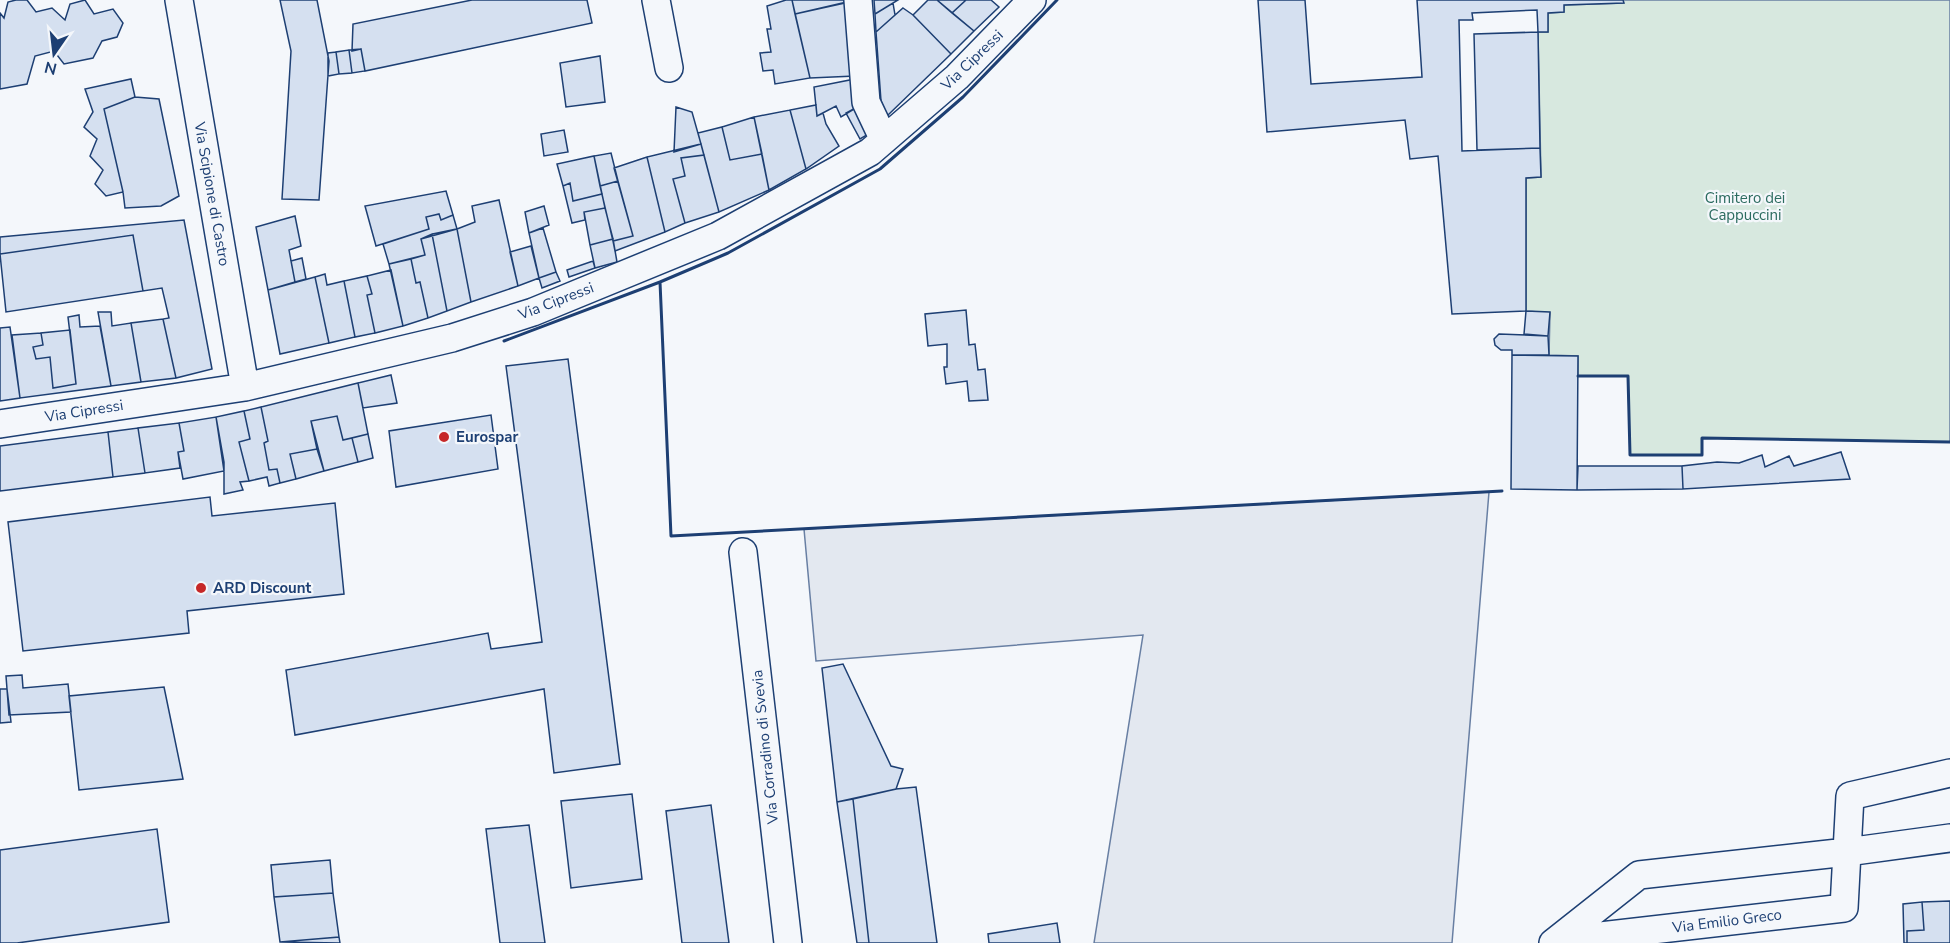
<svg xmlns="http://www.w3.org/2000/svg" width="1950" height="943" font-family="'Nunito Sans',sans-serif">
	<rect width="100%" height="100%" fill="#f4f7fb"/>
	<!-- green -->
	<path fill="#d7e8df" stroke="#687fa3" stroke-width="1.5" d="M1623,0H1950V442L1702,438V455H1630L1628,376H1578V356L1549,355L1550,313L1526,311V178L1541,177L1538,32H1548V13L1564,12V5L1623,3Z"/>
	<!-- parking -->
	<path fill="#e3e8f0" stroke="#687fa3" stroke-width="1.5" d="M1489,492L1452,943H1094L1143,635L816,661L804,529Z"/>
	<!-- building -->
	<path fill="#d5e0f0" stroke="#1d3f73" stroke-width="1.5" d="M16,0H27L36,12L52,8L65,20L70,4L85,0L94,14L113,9L123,23L117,37L102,41L93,58L64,64L54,51L35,56L27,84L0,89V13L4,18L8,2Z
		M280,0H317L329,61L319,200L282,199L291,51Z
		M472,0H587L592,23L365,71L361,49L352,51L353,24Z
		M786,0H792L810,78L775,84L773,70L763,71L760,53L771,52L767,29H771L767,6Z
		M792,0H851V1L795,14Z
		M874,0H898L875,14Z
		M928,0H937L974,31L951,54L913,15Z
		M937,0H966L952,13Z
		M966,0H991L999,7L974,31L952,13Z
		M1258,0H1305L1311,84L1422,77L1417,0H1623L1624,3L1564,5V12L1548,13V32H1538L1537,10L1472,13L1473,20H1459L1462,151L1540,148L1541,177L1526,178V311L1452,314L1438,156L1410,159L1405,120L1267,132Z
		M845,3L855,76L810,78L795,14Z
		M893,3L895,15L876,32L875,14Z
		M903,8L913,15L951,54L887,116L881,101L876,32Z
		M1538,32L1540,148L1477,150L1474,34Z
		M361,49L365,71L352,73L349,50Z
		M349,50L352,73L339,74L336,52Z
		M336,52L339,74L328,76V53Z
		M600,56L605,102L566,107L560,63Z
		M131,79L135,97L104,109L123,192L106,196L95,184L103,170L90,156L97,139L84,127L93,112L85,89Z
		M855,79L859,106L841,117L836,106L817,116L814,87Z
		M135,97L159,99L179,196L161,206L125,208L123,192L104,109Z
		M816,105L817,116L823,113L826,124L839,146L806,169L790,110Z
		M859,106L872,132L860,139L846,113Z
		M676,107L692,112L701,144L674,152Z
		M790,110L806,169L769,190L754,117Z
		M754,117L762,154L730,160L722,127Z
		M722,127L730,160L762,154L769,190L719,212L698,133Z
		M564,130L568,152L544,156L541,134Z
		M701,144L704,155L681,158L685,176L673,179L685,223L665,232L647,157Z
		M611,153L618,181L600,186L594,156Z
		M704,155L719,212L685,223L673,179L685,176L681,158Z
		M594,156L602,194L573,201L570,183L563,186L557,164Z
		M647,157L665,232L615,251L613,241L633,236L614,168Z
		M618,181L633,236L613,241L600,186Z
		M570,183L573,201L602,194L605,208L584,212L585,220L572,223L563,186Z
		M446,191L453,215L441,220L439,214L426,217L429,229L376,246L365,206Z
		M499,200L518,286L471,302L457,229L475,222L472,206Z
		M544,206L549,225L529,233L525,212Z
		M605,208L613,239L590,245L584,212Z
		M439,214L441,220L453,215L457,229L421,239L425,255L389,264L383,244L429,229L426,217Z
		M295,216L301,246L289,250L295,282L268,290L256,227Z
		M184,220L212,369L176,378L163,319L169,318L162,288L143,291L133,235L0,254V237Z
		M543,228L556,272L539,278L529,233Z
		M457,229L471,302L447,311L432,234Z
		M432,234L447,311L428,318L420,282L416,283L411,259L425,255L421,239Z
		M133,235L143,291L6,312L0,254Z
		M613,239L617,262L595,268L590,245Z
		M531,246L539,278L518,286L510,252Z
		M302,258L306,279L295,282L291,261Z
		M411,259L416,283L420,282L428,318L403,326L389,264Z
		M593,261L595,268L569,277L567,270Z
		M391,270L403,326L375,333L367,295L372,294L367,276Z
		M556,272L560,281L542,288L539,278Z
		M325,274L327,285L344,281L355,337L329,343L315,277Z
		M367,276L372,294L367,295L375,333L355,337L344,281Z
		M315,277L329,343L280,354L268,290Z
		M966,310L969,345L975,344L978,370L985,369L988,400L969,401L967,381L946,384L944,367H947V344L928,346L925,314Z
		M1526,311L1550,312L1548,336L1524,334Z
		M98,312H111L112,326L131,323L141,382L111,386Z
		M79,315L80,327L100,326L111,386L20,398L12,335L41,333L43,345L33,347L36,359L50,357L53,388L76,384L68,317Z
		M163,319L176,378L141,382L131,323Z
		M10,327L20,398L0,401V328Z
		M70,330L76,384L53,388L50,357L36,359L33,347L43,345L41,333Z
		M1499,334L1548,336L1549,355H1512V350H1501L1495,345L1494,339Z
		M1512,355L1578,356L1577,490L1511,489Z
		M568,359L620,764L554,773L544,689L295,735L286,670L488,633L491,649L542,642L506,366Z
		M391,375L397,403L363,408L358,383Z
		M358,383L368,434L343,440L337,416L311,421L317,449L290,454L296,479L280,483L277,469L269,470L264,443L268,441L261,407Z
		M261,407L268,441L264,443L269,470L277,469L280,483L269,486L267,477L249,481L239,442L250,439L244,411Z
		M244,411L250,439L239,442L249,481L240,482L243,490L224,494V462L216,417Z
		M491,415L498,469L396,487L389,431Z
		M337,416L343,440L352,438L358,462L324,471L311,421Z
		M216,417L224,471L183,479L178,452L184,451L179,423Z
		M179,423L184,451L178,452L180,468L145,473L138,428Z
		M138,428L145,473L113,477L108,432Z
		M108,432L113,477L0,491V446Z
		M368,434L373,458L358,462L352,438Z
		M317,449L324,471L296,479L290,454Z
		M1841,452L1850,479L1683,489L1682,466L1717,462L1739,463L1762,455L1765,467L1789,456L1794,466Z
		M1578,466H1682L1683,489L1577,490Z
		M210,497L212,516L335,503L344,594L187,611L189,633L23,651L8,522Z
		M843,664L891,766L903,769L896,789L837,802L822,668Z
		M22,675L23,688L68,684L71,712L9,715L6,676Z
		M164,687L183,779L79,790L69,696Z
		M0,689H7L11,722L0,723Z
		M916,787L937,943H869L853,799L896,789Z
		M632,794L642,879L571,888L561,801Z
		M853,799L869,943H857L837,802Z
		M711,805L729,943H682L666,811Z
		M529,825L545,943H500L486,829Z
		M157,829L169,922L17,943H0V850Z
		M330,860L333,893L274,897L271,865Z
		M333,893L339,937L280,942L274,897Z
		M1950,901V943H1907V931L1924,930L1922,902Z
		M1922,902L1924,930L1907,931V943H1904L1903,904Z
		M1057,923L1060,943H989L988,934Z
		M339,937L340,943L280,942Z"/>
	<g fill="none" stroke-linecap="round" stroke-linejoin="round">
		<!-- street casing -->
		<g stroke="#1d3f73" stroke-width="30">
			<path id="street" d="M179,0L245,387
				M656,0L669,68
				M858,0L866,102L884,140
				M0,424L245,387L452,338L533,312L718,236L870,152L957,77L1032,0
				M743,552L788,943
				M1557,941L1844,908L1847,852L1950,838
				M1553,943L1639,875L1847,852L1850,796L1950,773"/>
		</g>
		<!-- street -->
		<use href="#street" stroke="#f4f7fb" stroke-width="27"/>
		<!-- wall -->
		<path stroke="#1d3f73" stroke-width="3" d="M1057,0L963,97L880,169L728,253L660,282L671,536L1502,491
			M504,341L660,282
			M1578,376H1628L1630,455H1702V438L1950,442"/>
	</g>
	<!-- markers -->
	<g fill="#c62828" stroke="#f4f7fb" stroke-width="2">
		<circle cx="444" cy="437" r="6"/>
		<circle cx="201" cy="588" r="6"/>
	</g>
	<g text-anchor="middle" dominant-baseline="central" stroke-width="4.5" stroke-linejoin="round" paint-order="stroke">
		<!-- street labels -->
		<g font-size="15" fill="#1d3f73" stroke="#f4f7fb">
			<text transform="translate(972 60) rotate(-44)">Via Cipressi</text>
			<text transform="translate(212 194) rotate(80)">Via Scipione di Castro</text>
			<text transform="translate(556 301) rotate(-21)">Via Cipressi</text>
			<text transform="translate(84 411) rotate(-9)">Via Cipressi</text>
			<text transform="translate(765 747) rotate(-96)">Via Corradino di Svevia</text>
			<text transform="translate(1727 921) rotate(-7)">Via Emilio Greco</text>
		</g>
		<!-- park labels -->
		<g font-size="15" fill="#2c6c60" stroke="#f4f7fb">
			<text x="1745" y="198">Cimitero dei<tspan x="1745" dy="17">Cappuccini</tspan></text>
		</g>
		<!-- poi labels -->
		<g font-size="15" font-weight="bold" fill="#1d3f73" stroke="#f4f7fb" text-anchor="start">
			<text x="456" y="437">Eurospar</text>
			<text x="213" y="588">ARD Discount</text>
		</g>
	</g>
	<!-- north arrow -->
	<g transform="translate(54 54) rotate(194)" stroke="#f4f7fb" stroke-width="4.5" paint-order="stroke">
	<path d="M0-4.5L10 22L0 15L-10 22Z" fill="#1d3f73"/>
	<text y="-9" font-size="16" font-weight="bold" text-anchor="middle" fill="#1d3f73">N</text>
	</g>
</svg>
